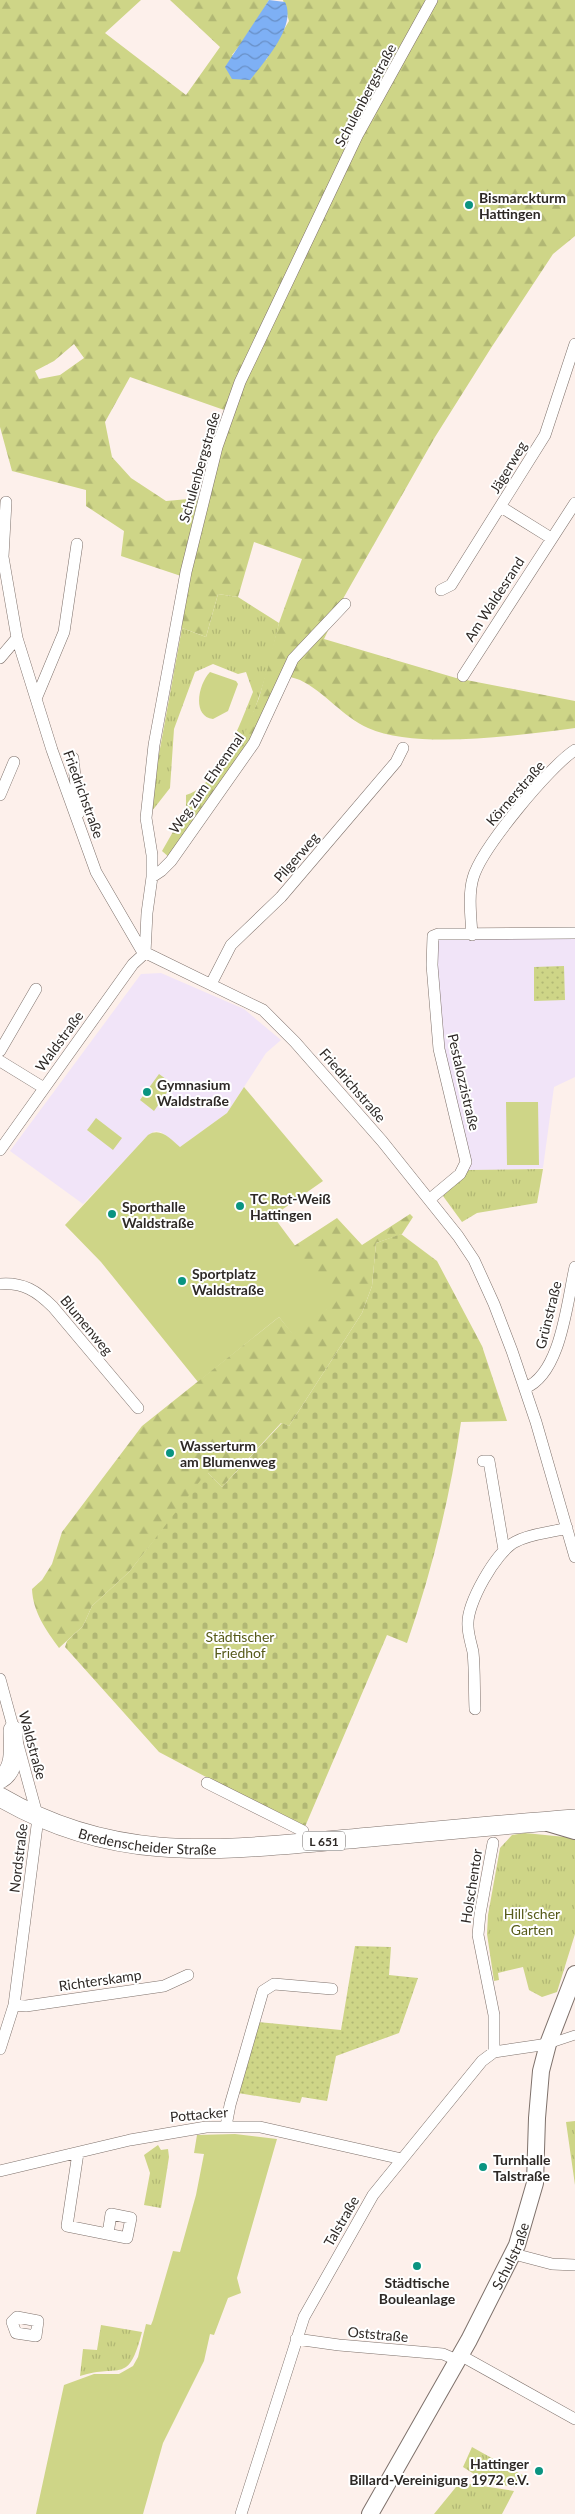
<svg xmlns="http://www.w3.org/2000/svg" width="575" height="2514" font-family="Lato,sans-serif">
	<defs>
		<pattern id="forest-firs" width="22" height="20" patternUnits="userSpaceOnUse" patternTransform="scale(1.25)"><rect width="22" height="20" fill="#ced587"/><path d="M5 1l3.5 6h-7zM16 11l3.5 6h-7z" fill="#b1b774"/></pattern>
		<pattern id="cemetery-stones" width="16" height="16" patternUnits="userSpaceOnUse" patternTransform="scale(1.25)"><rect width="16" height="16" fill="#ced587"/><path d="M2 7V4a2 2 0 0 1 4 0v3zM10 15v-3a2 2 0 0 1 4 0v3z" fill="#b1b774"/></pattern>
		<pattern id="park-tufts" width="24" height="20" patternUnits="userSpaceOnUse" patternTransform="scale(1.25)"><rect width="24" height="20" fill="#ced587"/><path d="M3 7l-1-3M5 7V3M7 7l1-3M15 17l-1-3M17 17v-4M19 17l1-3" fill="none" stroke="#b1b774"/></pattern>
		<pattern id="garden-dots" width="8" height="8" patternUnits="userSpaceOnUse" patternTransform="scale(1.25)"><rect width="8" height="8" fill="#ced587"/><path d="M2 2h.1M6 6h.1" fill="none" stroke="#b1b774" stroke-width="1.8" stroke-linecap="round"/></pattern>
		<pattern id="water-waves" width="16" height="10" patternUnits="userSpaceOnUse" patternTransform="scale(1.25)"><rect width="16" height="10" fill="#7eb0f5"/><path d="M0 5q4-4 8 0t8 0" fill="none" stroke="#688fc6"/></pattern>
	</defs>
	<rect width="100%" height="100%" fill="#fdf0eb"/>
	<!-- education -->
	<path fill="#f1e4f8" d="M575,938V1077L554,1087L543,1168L467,1172L442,1048L436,939Z
		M161,973L244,1009L281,1040L266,1053L227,1113L180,1147L161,1132L155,1131L149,1135L83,1204L10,1151L141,974Z"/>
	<!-- grass -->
	<path fill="#ced587" d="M210,672L236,681L238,684L228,711L213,719C191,716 199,683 210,672Z
		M159,1074L173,1084L154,1111L140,1100Z
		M244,1087L323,1181L273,1216L337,1302L293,1335L279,1317L198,1382L101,1262L65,1225L148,1135C161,1127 170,1139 180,1147L227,1113Z
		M506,1102H538L539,1165H507Z
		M96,1118L122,1138L113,1150L87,1130Z
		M235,2134L277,2139L237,2278L241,2293L228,2298L214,2335L210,2334L204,2361L163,2443L143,2514H36L64,2385L94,2374H119L133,2366L138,2357L146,2324L151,2325L153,2320L173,2251L180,2252L196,2195L204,2154L194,2153L197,2135Z"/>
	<!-- forest -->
	<path fill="url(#forest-firs)" fill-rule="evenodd" d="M0,0H141L105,33L186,95L220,47L170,0H269L248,35L232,55L266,60L289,21L283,0H575V236L553,254L491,348L435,437L344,597L324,639L456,678L575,701V728C521,735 417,750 368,728C343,717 325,692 300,680C294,678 288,676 282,675L255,738L170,858L162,851L186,809L211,787L237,750L259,698L279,623L302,559L254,542L238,597L218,594L206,637L182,628L181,576L121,556L124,531L86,506V490L12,471L0,427ZM74,344L84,358L60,375L39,379L35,371L54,361ZM130,377L227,411L200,498L166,501L131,478L112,457L105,422Z
		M410,1214L413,1217L402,1234L376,1243L372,1286L362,1313L289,1426L281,1423L222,1487L208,1473L129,1572L92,1606L83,1626L59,1648C46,1630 33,1612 32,1589L42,1580L52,1564L62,1532L142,1426L279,1317L293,1334L336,1302L294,1246L337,1218L362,1245Z"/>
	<!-- cemetery -->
	<path fill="url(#cemetery-stones)" d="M401,1234L437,1261L482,1346L507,1421L461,1422C450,1497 432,1571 407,1643L387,1635L304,1829L159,1752L65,1647L67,1641L83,1626L92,1606L129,1572L207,1472L222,1487L282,1423L289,1426L362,1313L372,1286L376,1243Z"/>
	<!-- park -->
	<path fill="url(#park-tufts)" d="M218,594L238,597L279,623C266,680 250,740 212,786C205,795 194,802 186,809V795C219,786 241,721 253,692L246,672L238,674L213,664L195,672L174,729L170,788L152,811L153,787L182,628L206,637Z
		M543,1169L537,1203L477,1213L462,1222L443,1196L469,1170Z
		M525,1833L575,1838V1934L557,1992L542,1997L529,1990L523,1967L498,1973L499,1980L494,1981L487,1934L488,1915L500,1848L512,1835Z
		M575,2121V2185L566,2122Z
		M158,2145L161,2150L168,2149L169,2157L161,2208L144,2205L150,2173L144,2155Z
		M101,2325L142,2332C128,2386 121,2363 80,2376L83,2349L97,2350Z
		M472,2447L524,2476L515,2487L475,2480L477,2476L463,2467Z
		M463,2483L514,2491L502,2514H434L456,2487Z"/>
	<!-- garden -->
	<path fill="url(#garden-dots)" d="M564,966L565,1000L534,1001V967Z
		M355,1946L391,1947L389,1975L418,1978L399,2033L336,2056L327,2101L302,2097L300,2103L238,2093L258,2022L341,2030Z"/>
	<!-- water -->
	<path fill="url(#water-waves)" d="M269,0L285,2C297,26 264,62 250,80L232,79L225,67Z"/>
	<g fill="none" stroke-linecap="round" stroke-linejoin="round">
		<!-- pedestrian casing -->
		<g stroke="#7e716b" stroke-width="10">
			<path id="pedestrian" d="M548,2044L575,2035"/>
		</g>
		<!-- minor casing -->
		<g stroke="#7e716b" stroke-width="12">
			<path id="minor" d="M6,502L3,557L17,638L52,750L96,872L142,951L263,1010L295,1042L382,1141L458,1236L474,1260L494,1304L512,1351L536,1422L575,1557
				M501,507L551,538
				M441,590L451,585L545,435L575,344
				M0,658L17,638
				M463,676L575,503
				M36,699L64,632L77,544
				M73,758L79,813
				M0,795L14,762
				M152,877L161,871L171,861L254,743L293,659L345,604
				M472,935C471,917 468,895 473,878C481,849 550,766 575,750
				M145,953L147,913L152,877V855L146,818L154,745L186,572L217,447L240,382L358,134L432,0
				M211,984L231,945L281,897L396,762L403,748
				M0,1051L36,989
				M0,1061L44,1088
				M0,1150L133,964L145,953
				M430,1199L460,1174L466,1162L439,1049L432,965L433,936L438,934L575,933
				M0,1284C23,1282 37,1291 53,1307L138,1408
				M525,1388C561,1374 567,1302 575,1267
				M483,1461H489L504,1550
				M0,1679L38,1818L14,2005L0,2049
				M475,1709C474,1690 475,1671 473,1652C471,1643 468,1634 468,1626C466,1604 496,1552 515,1542C531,1533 550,1533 567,1528
				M207,1783L303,1831L304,1843
				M493,1843L480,1914L478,1935L494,2015V2052
				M14,2005L26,2006L164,1986L188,1975
				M226,2126L230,2105L263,1991L274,1984L332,1989
				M78,2153L67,2226L127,2238L131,2218L111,2214L108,2234
				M0,2171L130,2140L206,2127H260L402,2159
				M514,2254L552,2264L575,2265
				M17,2317L38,2321L36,2336L16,2333L12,2322Z
				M296,2339L339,2345L443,2354L457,2360
				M460,2355L575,2419
				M241,2514L304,2317L373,2195L482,2061L494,2052L548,2044"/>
		</g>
		<!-- secondary casing -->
		<g stroke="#7e716b" stroke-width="18">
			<g id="secondary">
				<path d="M548,1823L575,1831"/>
				<path id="s1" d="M370,2514L469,2340L517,2245L535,2183L537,2118L541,2071L548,2044L575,1974"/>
			</g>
		</g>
		<!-- primary casing -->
		<g stroke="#7e716b" stroke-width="20">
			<g id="primary">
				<path d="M0,1779C17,1770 13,1746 13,1730"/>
				<path id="s2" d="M0,1797C113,1863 214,1851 338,1840C417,1833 496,1825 575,1819"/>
			</g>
		</g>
		<!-- pedestrian -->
		<use href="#pedestrian" stroke="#fff" stroke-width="9"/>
		<!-- minor -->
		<use href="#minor" stroke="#fff" stroke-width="11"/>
		<!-- secondary -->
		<use href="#secondary" stroke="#fff" stroke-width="16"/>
		<!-- primary -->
		<use href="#primary" stroke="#fff" stroke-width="19"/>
	</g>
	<!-- markers -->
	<g fill="#0a9481" stroke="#fff" stroke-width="2">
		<circle cx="469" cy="205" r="5"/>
		<circle cx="147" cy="1092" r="5"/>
		<circle cx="240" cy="1206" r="5"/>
		<circle cx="112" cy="1214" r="5"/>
		<circle cx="182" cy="1281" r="5"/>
		<circle cx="170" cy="1453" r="5"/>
		<circle cx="483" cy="2167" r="5"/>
		<circle cx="417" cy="2266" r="5"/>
		<circle cx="539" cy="2471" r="5"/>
	</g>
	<g text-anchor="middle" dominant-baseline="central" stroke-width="4" stroke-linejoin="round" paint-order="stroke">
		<!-- shield labels -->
		<rect fill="#fff" stroke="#6d6967" stroke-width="1" x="303" y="1831.5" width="42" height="19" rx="4"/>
		<g font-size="12" font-weight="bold" fill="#2e2926">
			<text x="324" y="1841">L 651</text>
		</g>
		<!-- street labels -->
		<g font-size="14" fill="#2e2926" stroke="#fff">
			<text transform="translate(365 95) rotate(-62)">Schulenbergstraße</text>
			<text transform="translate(199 467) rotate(-74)">Schulenbergstraße</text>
			<text transform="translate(508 467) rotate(-59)">Jägerweg</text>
			<text transform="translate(494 599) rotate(-57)">Am Waldesrand</text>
			<text transform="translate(206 783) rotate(-55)">Weg zum Ehrenmal</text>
			<text transform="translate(515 793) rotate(-49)">Körnerstraße</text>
			<text transform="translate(84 794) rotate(70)">Friedrichstraße</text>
			<text transform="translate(296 857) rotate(-49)">Pilgerweg</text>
			<text transform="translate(59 1041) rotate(-54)">Waldstraße</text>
			<text transform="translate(464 1082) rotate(77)">Pestalozzistraße</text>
			<text transform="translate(353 1085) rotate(49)">Friedrichstraße</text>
			<text transform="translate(548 1315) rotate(-76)">Grünstraße</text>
			<text transform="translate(87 1325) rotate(50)">Blumenweg</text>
			<text transform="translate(33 1745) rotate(75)">Waldstraße</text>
			<text stroke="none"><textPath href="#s2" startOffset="156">Bredenscheider Straße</textPath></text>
			<text transform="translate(18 1858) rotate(-83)">Nordstraße</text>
			<text transform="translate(471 1886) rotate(-81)">Holschentor</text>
			<text transform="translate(100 1980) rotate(-8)">Richterskamp</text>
			<text transform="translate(199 2114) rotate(-5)">Pottacker</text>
			<text transform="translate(341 2221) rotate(-60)">Talstraße</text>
			<text stroke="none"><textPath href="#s1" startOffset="294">Schulstraße</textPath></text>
			<text transform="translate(378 2334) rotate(5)">Oststraße</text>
		</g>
		<!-- poi labels -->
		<g font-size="14" font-weight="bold" fill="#2e2926" stroke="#fff" text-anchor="start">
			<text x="479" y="197">Bismarckturm<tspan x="479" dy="16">Hattingen</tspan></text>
			<text x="157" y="1084">Gymnasium<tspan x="157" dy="16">Waldstraße</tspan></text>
			<text x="250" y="1198">TC Rot-Weiß<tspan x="250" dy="16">Hattingen</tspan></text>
			<text x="122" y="1206">Sporthalle<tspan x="122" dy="16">Waldstraße</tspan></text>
			<text x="192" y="1273">Sportplatz<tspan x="192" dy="16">Waldstraße</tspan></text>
			<text x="180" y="1445">Wasserturm<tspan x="180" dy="16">am Blumenweg</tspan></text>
			<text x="493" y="2159">Turnhalle<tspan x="493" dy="16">Talstraße</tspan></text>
			<text x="417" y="2282" text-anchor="middle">Städtische<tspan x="417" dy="16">Bouleanlage</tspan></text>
			<text x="529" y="2463" text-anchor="end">Hattinger<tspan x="529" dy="16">Billard-Vereinigung 1972 e.V.</tspan></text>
		</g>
		<!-- park labels -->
		<g font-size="14" fill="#565a19" stroke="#fff">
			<text x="240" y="1636">Städtischer<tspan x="240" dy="16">Friedhof</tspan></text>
			<text x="532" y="1913">Hill’scher<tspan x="532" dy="16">Garten</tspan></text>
		</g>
	</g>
</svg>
